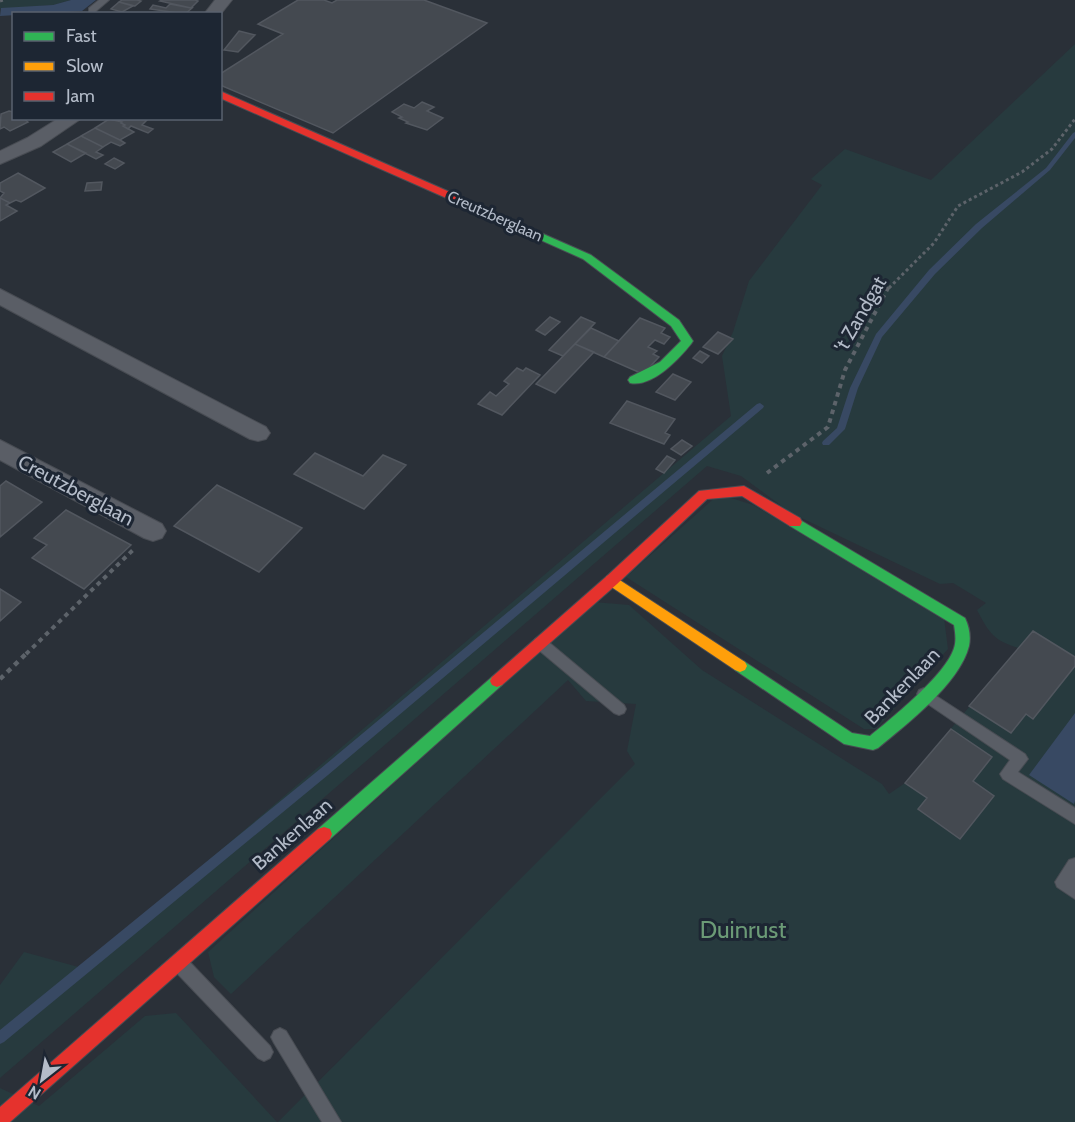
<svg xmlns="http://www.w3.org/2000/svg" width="1075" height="1122" font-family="Cabin,sans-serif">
	<rect width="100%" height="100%" fill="#2a3038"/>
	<!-- green -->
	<path fill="#273a3e" d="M0,0H71L53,5L0,9Z
		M1075,44V1122H278L635,764L627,751L636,704L586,701L568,680L231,994L214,977L208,952L594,602L629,605L702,670L882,784L889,794L905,783L1019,648C994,641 989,633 977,610L986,603L953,583L940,584L791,513L741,476L707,466L0,1078V985L24,952L82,968L731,416L722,356L733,332L749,281L822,185L811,179L845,149L931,180Z
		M719,494L753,505L944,618L948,649L876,729H864L626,577Z
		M176,1013L277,1122H0V1088L39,1106L145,1016Z"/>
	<!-- water -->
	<path fill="#384963" d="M71,0H96L82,11L0,16L1,8L53,5Z
		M1075,713V801L1074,804L1029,775Z"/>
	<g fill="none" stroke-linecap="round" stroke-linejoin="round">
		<!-- stream -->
		<path fill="#384963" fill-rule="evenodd" d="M1075,132V138L1050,170L982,228L935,274L882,337L858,388L845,429L829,445H823L822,443L823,441L837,428L850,388L876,334L929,270L976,224L1046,168L1073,133Z
			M760,403L764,406L763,408L328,775L4,1042L0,1044V1030L320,769L757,404Z"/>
	</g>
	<!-- building -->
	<path fill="#444950" stroke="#52575f" stroke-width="1.5" d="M122,0H137L141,1L135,6L119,2Z
		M162,0H195L198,1L191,8L160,1Z
		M298,0H324L332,3L337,0H424L487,23L333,133L220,85V74L283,34L258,24Z
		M119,2L133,6L122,12L111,9Z
		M170,4L191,8H192L185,14L150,9L153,5L166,8Z
		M239,31L255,35L238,52L224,50Z
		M422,102L434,107L427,111L443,118L427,130L406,123L408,122L399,118L402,117L392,112L404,104L414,108Z
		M9,111L14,112V118H23L28,122L10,131L4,127L0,129L1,114Z
		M114,118H149L142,125L153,129L148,133L131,126L128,129L123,126L125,125L121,123L122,122Z
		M109,119L122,122L121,123L125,125L123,126L134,132L120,140L95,128Z
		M95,128L120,140L125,143L120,146L111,142L103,147L81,136Z
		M81,136L103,147L96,152L103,155L96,159L67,144Z
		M67,144L86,153L71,162L53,152Z
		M114,158L124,163L115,169L105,164Z
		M18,173L45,188L21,202L16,200L10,203L0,198L4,193L0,191V183Z
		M102,182L101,190L85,191L87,183Z
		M0,198L10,203L6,205L17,211L0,221Z
		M550,317L560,322L545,335L536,330Z
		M581,317L595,323L563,356L549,350Z
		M640,318L665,328L661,333L670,337L664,344L655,340L648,347L657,351L653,354L659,357L643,374L604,357Z
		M591,328L619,341L604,357L575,344Z
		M718,332L733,339L718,354L703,347Z
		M575,344L594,352L555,393L536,384Z
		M700,351L709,356L702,363L693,358Z
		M517,368L523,371L526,368L540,375L502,415L478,404L490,392L496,396L509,384L504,381Z
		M673,374L691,382L675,400L656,392Z
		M627,401L675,419L665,433L670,435L664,444L610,423Z
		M682,440L692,446L681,455L671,449Z
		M315,453L363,476L383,455L406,465L364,509L294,474Z
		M667,456L675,460L664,473L656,469Z
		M6,481L42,502L0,537V486Z
		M217,485L302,528L259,572L174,526Z
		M66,510L131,545L84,589L32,558L47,545L34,538Z
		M0,589L21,602L0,621Z
		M1033,631L1075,657V666L1033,719L1026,714L1011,733L969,706Z
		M951,729L992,757L973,781L994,796L960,839L918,809L927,798L905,783Z"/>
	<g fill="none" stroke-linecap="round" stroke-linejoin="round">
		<!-- lane casing -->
		<g stroke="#484c53" stroke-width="2">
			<path id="lane" d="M99,0H109L95,12H89V8Z
				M540,637L545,639L624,705L626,709L624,713L619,715L614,713L535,647L533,643L535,639Z
				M924,688L1025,754L1028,759L1018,772L1075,808V824L1003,779L1000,774L1010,760L919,698L917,694L919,690Z
				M1075,858V899L1057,887L1055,882L1069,860Z
				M179,955L185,957L270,1046L273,1052L270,1058L264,1061L258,1058L173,969L171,963L173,957Z
				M280,1028L286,1031L341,1122H322L274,1043L271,1037L274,1031Z"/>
		</g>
		<!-- street casing -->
		<g stroke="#484c53" stroke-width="2">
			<path id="street" d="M215,0H232L220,15L204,14Z
				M59,118H82L41,146L0,164V151L27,138Z
				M0,289L266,427L270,433L266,439L258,441L250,439L0,305Z
				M0,440L162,524L166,531L162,538L153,541L144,538L0,460Z"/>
		</g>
		<!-- fast casing -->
		<g stroke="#484c53" stroke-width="2">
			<path id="fast" d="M482,207L591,255L679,320L693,341L691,344C679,359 652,388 630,383L628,380L630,377L660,362L681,341L671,326L583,259L478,212L477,210Z
				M795,517L965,618C969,626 971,637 969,646C960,683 907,724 878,748L873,750L844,744L735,670L733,666L735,662L740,660L745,662L852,733L870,736C892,718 951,671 955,644C956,638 955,631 954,625L790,526L788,522Z
				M497,675L502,677L504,681L502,685L330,839L324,841L318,839L316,834L318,829L492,677Z"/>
		</g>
		<!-- slow casing -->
		<g stroke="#484c53" stroke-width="2">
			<path id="slow" d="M612,575L745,662L747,666L745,670L740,672L735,670L607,584L605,580L607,576Z"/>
		</g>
		<!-- jam casing -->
		<g stroke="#484c53" stroke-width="2">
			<path id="jam" d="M220,91L486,208L487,210L486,212H478L220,98Z
				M744,486L800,518L802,522L800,526H790L742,496L707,499L617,584L502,685L497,687L492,685L490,681L492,677L607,576L699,491Z
				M324,827L330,829L332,834L330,839L10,1122H0V1107L318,829Z"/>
		</g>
		<!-- path-far2 -->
		<path stroke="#5d636a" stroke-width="3" stroke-dasharray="3 3" stroke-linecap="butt" d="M0,1L3,0
			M889,288L934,243L958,206L1022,172L1052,149L1075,119"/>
		<!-- path-far1 -->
		<path stroke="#5d636a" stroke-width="4" stroke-dasharray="4.5 4.5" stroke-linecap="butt" d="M767,473L828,427L845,370L889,286
			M26,654L135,548"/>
		<!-- path -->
		<path stroke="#5d636a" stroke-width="4.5" stroke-dasharray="5 5" stroke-linecap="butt" d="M0,679L27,653"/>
		<!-- lane -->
		<use href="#lane" fill="#5a5e66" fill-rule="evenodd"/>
		<!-- street -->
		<use href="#street" fill="#5a5e66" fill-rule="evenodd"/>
		<!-- fast -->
		<use href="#fast" fill="#30b455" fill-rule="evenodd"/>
		<!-- slow -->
		<use href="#slow" fill="#ff9f0a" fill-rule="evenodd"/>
		<!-- jam -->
		<use href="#jam" fill="#e5322d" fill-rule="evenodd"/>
	</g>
	<g text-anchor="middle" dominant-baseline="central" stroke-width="6" stroke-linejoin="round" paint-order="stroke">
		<!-- far-street labels -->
		<g font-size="16" fill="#b4bcc9" stroke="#1d2633">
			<text transform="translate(495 216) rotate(24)">Creutzberglaan</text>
		</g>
		<!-- street labels -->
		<g font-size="20" fill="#b4bcc9" stroke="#1d2633">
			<text transform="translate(860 314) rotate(-60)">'t Zandgat</text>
			<text transform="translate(76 490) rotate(28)">Creutzberglaan</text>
			<text transform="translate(902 686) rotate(-46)">Bankenlaan</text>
			<text transform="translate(292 834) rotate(-41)">Bankenlaan</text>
		</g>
		<!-- near-park labels -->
		<g font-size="24" fill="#6b9a76" stroke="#1d2633">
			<text x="743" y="929">Duinrust</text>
		</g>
	</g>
	<!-- legend -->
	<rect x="12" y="12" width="210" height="108" fill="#1d2633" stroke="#59626f" stroke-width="1.5"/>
	<rect x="24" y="32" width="30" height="9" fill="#30b455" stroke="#59626f" stroke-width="1.5"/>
	<text x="66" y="42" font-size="18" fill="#b4bcc9">Fast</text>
	<rect x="24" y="62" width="30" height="9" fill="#ff9f0a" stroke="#59626f" stroke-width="1.5"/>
	<text x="66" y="72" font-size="18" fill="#b4bcc9">Slow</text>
	<rect x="24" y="92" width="30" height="9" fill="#e5322d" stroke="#59626f" stroke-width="1.5"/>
	<text x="66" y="102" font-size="18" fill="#b4bcc9">Jam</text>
	<!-- north arrow -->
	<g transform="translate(42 1080) rotate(211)" stroke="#1d2633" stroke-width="4.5" paint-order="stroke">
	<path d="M0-4.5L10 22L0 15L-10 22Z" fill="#b4bcc9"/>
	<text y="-9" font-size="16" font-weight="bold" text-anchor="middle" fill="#b4bcc9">N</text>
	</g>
</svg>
